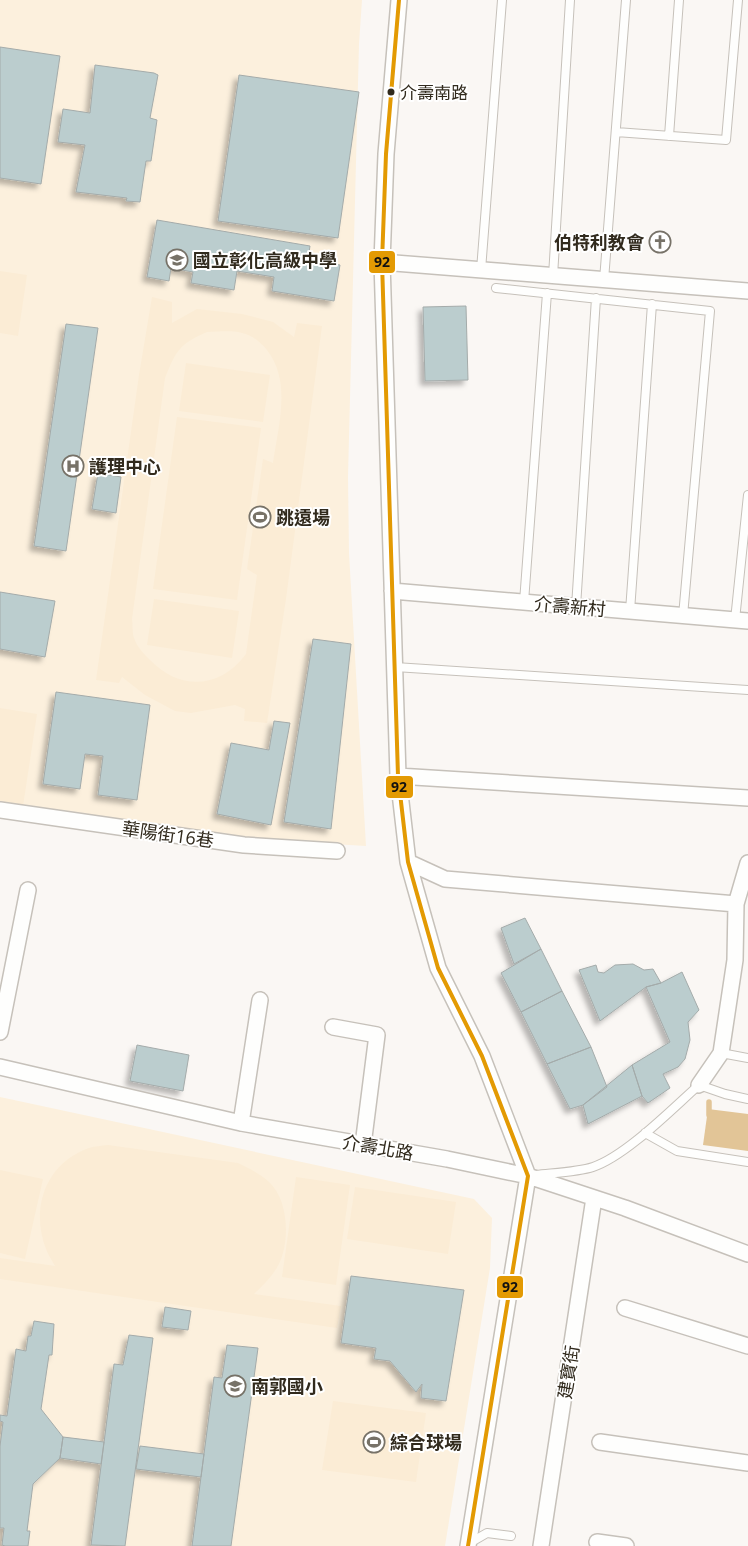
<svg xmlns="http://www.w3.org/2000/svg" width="748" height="1546" font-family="'Open Sans','Noto Sans TC',sans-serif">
	<defs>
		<filter id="shadow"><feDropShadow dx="-4.5" dy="4.5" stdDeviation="2.5" flood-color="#0004"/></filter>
	</defs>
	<rect width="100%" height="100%" fill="#faf7f4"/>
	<!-- built -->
	<path fill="#fcf0dd" d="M0,0H362L359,44L348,477L349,553L366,846L250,839L0,803Z
		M0,1097L474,1199L492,1218L490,1268L445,1546H0Z"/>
	<!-- green -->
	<path fill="#fbecd5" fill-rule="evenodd" d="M0,271L27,275L18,336L0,333Z
		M152,297L172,302V323L197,309L242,314L273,322L294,337L297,323L322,326L286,599L267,723L244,721L245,709L235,705L191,713L175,711L145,695L122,677L119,683L96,680L139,375ZM207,332C218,332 231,330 242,333C252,335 260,342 267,350C292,382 278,427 273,463L263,459L247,569L257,575L246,654C220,689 180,691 150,660C144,654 137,647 134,638C132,633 133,625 132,619L165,378C176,351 179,344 207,332Z
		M186,363L270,375L263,422L179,411Z
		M177,417L261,428L237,600L153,589Z
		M154,599L239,611L232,658L147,645Z
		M0,708L37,714L23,806L0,803Z
		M108,1145L238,1163C248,1168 259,1173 268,1181C289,1199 290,1241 279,1264C273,1276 263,1285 254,1294L341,1306L337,1328L0,1279V1258L55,1266C52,1260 48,1255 46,1249C30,1208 46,1163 89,1148C95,1146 102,1146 108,1145Z
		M0,1170L43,1179L25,1259L0,1253Z
		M296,1177L350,1185L336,1285L282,1277Z
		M355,1187L456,1202L448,1254L347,1239Z
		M333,1401L426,1413L416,1482L322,1470Z"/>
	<!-- water -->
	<path fill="#e2c597" d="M708,1109L748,1114V1151L703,1145Z"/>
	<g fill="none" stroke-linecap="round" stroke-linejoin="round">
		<!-- stream -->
		<path stroke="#e2c597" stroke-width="5.5" d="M709,1102V1115"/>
	</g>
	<!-- building -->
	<path fill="#bbcdce" stroke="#a4abaa" filter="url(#shadow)" d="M0,47L60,56L41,184L0,178Z
		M95,65L154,73L158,75L150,118L157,120L151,161H146L140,202L126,201L127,198L76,192L85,145L58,142L63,109L90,113Z
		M239,75L359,92L338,238L218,221Z
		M157,220L310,246L308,259L340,265L334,301L272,291L274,277L237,271L234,290L191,283L193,272L171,268L169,281L147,277Z
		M466,306L468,380L425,381L423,307Z
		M66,324L98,328L66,551L34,546Z
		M98,473L121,477L116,513L92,509Z
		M0,592L55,601L45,657L0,649Z
		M313,639L351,644L331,829L284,822Z
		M56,692L150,705L137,800L98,795L103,756L85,754L80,789L43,784Z
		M274,721L290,723L271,825L217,814L231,743L269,750Z
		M525,918L541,949L514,964L501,928Z
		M541,949L562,991L521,1012L501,973Z
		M633,964L644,970L653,969L661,983L646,987L600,1021L579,970L596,965L598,972L604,973L615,965Z
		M682,972L699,1010L688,1022L690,1040L685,1059L678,1067L663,1074L670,1088L648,1103L642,1096L632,1065L670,1042L646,987L661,983Z
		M562,991L591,1047L547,1064L521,1012Z
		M137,1045L189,1055L183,1091L130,1081Z
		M591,1047L607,1087L583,1105L570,1109L547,1064Z
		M632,1065L642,1096L588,1124L583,1105Z
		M351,1276L464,1290L446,1401L421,1398L422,1384L416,1392L390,1361L374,1359L376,1348L341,1343Z
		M165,1307L191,1311L188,1330L162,1327Z
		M34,1321L54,1324L52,1355H49L41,1409L63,1437L60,1458L33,1484L27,1531H30L28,1546H5L2,1545L4,1528H0V1446L3,1422L0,1421V1415L7,1416L16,1349L26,1351L28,1336H31Z
		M129,1335L153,1338L125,1546L91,1545L114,1364L123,1365Z
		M227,1345L258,1348L231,1546H192L214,1377L222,1378Z
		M63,1437L104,1442L101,1464L60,1458Z
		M140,1446L204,1454L201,1477L136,1469Z"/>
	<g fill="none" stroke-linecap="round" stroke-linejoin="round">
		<!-- service casing -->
		<g stroke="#c6c1ba" stroke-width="10">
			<path id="service" d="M616,132L726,140L738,0
				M669,136L679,0
				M481,270L502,0
				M553,276L570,0
				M604,280L626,0
				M496,288L710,311L683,616
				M524,602L547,293
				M576,607L596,298
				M630,611L652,304
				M735,620L748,495
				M395,667L748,690
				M721,1053L748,1058
				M645,1133L677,1151L748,1162
				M536,1175C553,1173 578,1172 593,1167C626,1156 673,1108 699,1085L725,1094L748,1099
				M468,1544L487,1533L511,1536"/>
		</g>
		<!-- minor casing -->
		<g stroke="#c6c1ba" stroke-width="18">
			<path id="minor" d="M399,0L386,154L382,262L398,776L408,862L438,968L482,1056L528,1176L468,1546
				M382,262L748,291
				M392,591L748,621
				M398,776L748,798
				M0,810L244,845L337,851
				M408,862L445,879L736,904
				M333,1027L377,1035L363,1145
				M0,1032L28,890
				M0,1067L241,1123L447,1159L528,1176L625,1208L748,1254
				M699,1085L721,1053L735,960L736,904L748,863
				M241,1123L260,1000
				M625,1308L748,1346
				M600,1442L748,1463
				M597,1542L626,1546
				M541,1546L594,1198"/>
		</g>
		<!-- service -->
		<use href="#service" stroke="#fefefd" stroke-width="8"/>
		<!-- minor -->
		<use href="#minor" stroke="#fefefd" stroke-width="15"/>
		<!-- bus-1 casing -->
		<g stroke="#fff" stroke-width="8">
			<path id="bus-1" d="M399,0L386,154L382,262L398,776L408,862L438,968L482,1056L528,1176L468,1546"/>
		</g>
		<!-- bus-1 -->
		<use href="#bus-1" stroke="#e39a03" stroke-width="4"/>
	</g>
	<!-- icons -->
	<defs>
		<g id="church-ring" transform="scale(1.125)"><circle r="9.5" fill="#fff" stroke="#777268" stroke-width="1.5"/><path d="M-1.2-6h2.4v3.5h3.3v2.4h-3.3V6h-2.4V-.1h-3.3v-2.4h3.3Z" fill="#777268"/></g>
		<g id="school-ring" transform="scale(1.125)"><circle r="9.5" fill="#fff" stroke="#777268" stroke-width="1.5"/><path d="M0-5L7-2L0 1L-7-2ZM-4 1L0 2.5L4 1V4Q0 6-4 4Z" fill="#777268"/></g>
		<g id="hospital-ring" transform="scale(1.125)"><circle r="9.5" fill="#fff" stroke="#777268" stroke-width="1.5"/><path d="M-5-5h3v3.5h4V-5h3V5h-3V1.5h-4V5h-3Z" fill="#777268"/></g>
		<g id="stadium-ring" transform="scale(1.125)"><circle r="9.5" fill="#fff" stroke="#777268" stroke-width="1.5"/><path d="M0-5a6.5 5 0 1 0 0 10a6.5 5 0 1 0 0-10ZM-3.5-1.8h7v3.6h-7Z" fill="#777268"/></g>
	</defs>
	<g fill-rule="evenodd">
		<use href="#church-ring" x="660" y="242"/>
		<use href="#school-ring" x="177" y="260"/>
		<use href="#hospital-ring" x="73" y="466"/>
		<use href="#stadium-ring" x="260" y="517"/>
		<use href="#school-ring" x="235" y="1386"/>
		<use href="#stadium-ring" x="374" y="1442"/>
	</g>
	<!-- markers -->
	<circle fill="#312a1d" stroke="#fff" stroke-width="2" cx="391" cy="92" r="4.5"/>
	<g text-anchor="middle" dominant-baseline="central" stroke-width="4" stroke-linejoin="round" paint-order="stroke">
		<!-- bus labels -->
		<g font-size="17" fill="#312a1d" stroke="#fff" text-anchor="start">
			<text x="400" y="92">介壽南路</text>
		</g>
		<!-- poi labels -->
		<g font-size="18" font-weight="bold" fill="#312a1d" stroke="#fff" text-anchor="start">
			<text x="644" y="242" text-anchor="end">伯特利教會</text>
			<text x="193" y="260">國立彰化高級中學</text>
			<text x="89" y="466">護理中心</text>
			<text x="276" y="517">跳遠場</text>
			<text x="251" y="1386">南郭國小</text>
			<text x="390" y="1442">綜合球場</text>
		</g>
		<!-- street labels -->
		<g font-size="18" fill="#312a1d" stroke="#fff">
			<text transform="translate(570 606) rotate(5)">介壽新村</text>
			<text transform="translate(168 834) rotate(8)">華陽街16巷</text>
			<text transform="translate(378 1147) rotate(10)">介壽北路</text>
			<text transform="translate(568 1372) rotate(-81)">建寶街</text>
		</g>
	</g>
	<g stroke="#fff" stroke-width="2">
		<rect x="368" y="250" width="28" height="24" rx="5" fill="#e39a03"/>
		<rect x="385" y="775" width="29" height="24" rx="5" fill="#e39a03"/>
		<rect x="496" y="1275" width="28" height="24" rx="5" fill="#e39a03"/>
	</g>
	<g font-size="14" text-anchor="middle" font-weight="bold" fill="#111">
		<text x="382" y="267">92</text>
		<text x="399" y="792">92</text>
		<text x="510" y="1292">92</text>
	</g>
</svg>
